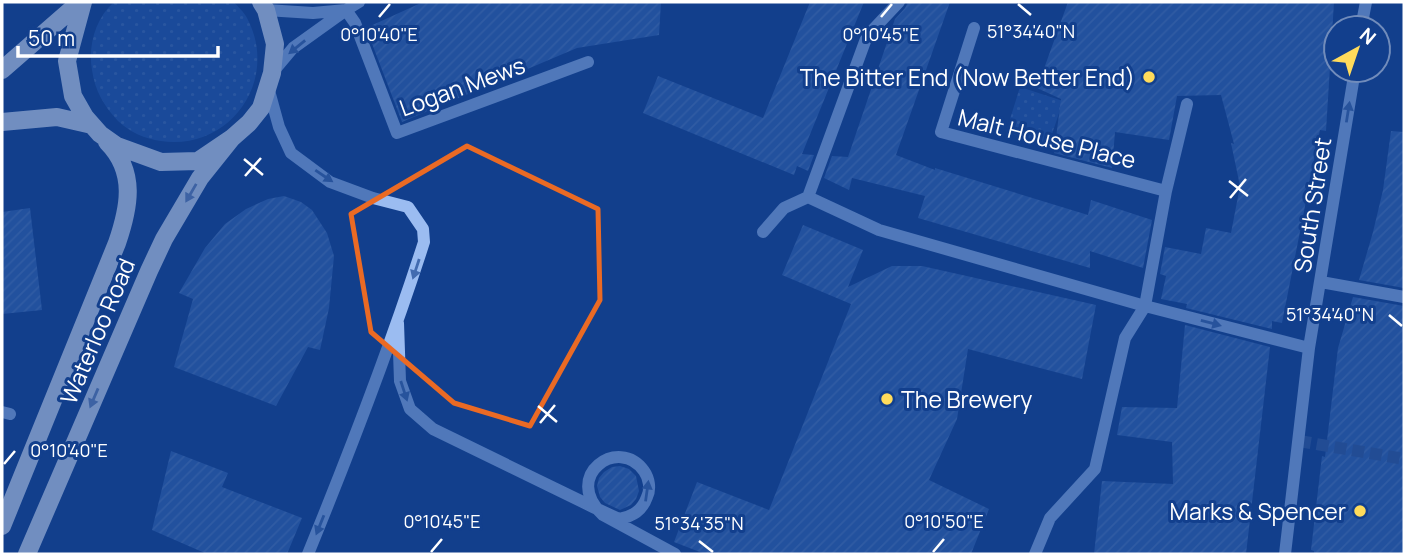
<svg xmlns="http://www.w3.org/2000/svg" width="1406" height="556" viewBox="0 0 1406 556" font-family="Manrope,sans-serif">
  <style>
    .grass { fill: url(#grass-dots) }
    .building { fill: url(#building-hatch) }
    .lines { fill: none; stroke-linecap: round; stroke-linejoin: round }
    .minor-tunnel { stroke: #365c9e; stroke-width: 12; stroke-dasharray: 12 6; stroke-linecap: butt }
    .minor { stroke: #9bbcf1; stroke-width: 12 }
    .major { stroke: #e5edff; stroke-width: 18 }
    .oneway { fill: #426bb0 }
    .oneway2 { fill: #718dc0 }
    .marked { fill: none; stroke: #ea6a24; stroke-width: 5; stroke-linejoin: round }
    .ticks { fill: none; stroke: #fff; stroke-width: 2.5 }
    .poi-dot { fill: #ffdb5b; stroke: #123f8d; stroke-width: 2.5 }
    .labels { text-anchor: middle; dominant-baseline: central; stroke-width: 6; stroke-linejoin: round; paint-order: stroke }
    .poi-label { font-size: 23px; fill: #fff; stroke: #123f8d; text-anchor: end }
    .street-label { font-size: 23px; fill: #fff; stroke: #123f8d }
    .ticks-label { font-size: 18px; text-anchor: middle; fill: #fff; stroke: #123f8d; stroke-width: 6; stroke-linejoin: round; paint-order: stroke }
  </style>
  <defs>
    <pattern id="grass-dots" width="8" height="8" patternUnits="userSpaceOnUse" patternTransform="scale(1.75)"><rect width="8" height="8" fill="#2458ac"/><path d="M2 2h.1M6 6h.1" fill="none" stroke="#4571b8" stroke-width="1.8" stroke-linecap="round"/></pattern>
    <pattern id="building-hatch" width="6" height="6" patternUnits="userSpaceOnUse" patternTransform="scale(1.75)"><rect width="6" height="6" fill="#3666b4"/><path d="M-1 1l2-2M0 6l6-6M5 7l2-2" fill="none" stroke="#547dbf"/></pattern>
  </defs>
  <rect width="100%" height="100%" fill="#123f8d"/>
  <path class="grass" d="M 114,2 L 234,2 C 238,7 244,12 247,18 C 280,80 230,151 161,141 C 145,139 130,132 118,121 C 104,106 95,91 92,70 C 88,46 95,19 114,2 Z
    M 1020,87 L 1063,101 L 1048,146 L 1006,132 Z"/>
  <path class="building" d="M 423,2 L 661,2 L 659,35 L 577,48 L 402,122 L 366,28 Z
    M 810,2 L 864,2 L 802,154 L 814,155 L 808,171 L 797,166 L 794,175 L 643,113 L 658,76 L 763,118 Z
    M 908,2 L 950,2 L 896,155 L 935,170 L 935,168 L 1088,215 L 1091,200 L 1152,220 L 1143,268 L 1090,251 L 1090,268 L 918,218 L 925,196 L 852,178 L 849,190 L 824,178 L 832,156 L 848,157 L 895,19 L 905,8 Z
    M 1068,2 L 1334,2 L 1326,131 L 1320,130 L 1282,323 L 1272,321 L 1272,329 L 1186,308 L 1187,304 L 1161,299 L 1166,276 L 1160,274 L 1165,247 L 1201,254 L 1206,228 L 1231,233 L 1240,186 L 1231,143 L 1234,144 L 1221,95 L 1177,96 L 1169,140 L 1115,132 L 1112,168 L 1054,153 L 1061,99 L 1037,88 Z
    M 1391,131 L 1404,132 L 1404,288 L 1359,280 L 1373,232 L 1383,190 Z
    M 284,196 L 301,202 L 312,210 L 327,233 L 334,256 L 329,308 L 320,350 L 308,347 L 276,406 L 174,367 L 193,299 L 179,293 L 205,248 L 225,224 L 246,209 L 268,199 Z
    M 30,208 L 42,310 L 2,314 L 2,212 Z
    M 803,225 L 863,250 L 848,287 L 892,266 L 922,266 L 1096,305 L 1082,379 L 968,349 L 957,419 L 929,480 L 989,509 L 971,554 L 705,554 L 674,542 L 697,482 L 769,510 L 851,304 L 782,275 Z
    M 1353,297 L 1404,306 L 1404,554 L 1314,554 L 1314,551 L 1311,550 L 1322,456 L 1325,457 L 1338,348 Z
    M 1185,325 L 1270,347 L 1246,554 L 1094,554 L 1102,481 L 1173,484 L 1172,442 L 1117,435 L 1122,407 L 1177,408 Z
    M 171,451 L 228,473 L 222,487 L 302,518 L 287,554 L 207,554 L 152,530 Z
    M 620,466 L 629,469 L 636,476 L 639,491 L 636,499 L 631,505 L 620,510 L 605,503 L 600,497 L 597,486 L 599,478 L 604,472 L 612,467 Z"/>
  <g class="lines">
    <path class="minor-tunnel" d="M 1299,441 L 1404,459"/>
    <path class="minor" d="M 359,2 L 346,10 L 355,23 L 397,133 L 588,62
      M 899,2 L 867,36 L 808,197 L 879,230 L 1145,306 L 1309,348
      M 266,10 L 313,13 L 346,10 L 293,48 L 272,73
      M 974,28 L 941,132 L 1166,191
      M 1361,28 L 1366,2
      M 268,87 L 279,127 L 291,153 L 330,182 L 373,198 L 408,207 L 423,229 L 424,242 C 390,348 350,451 308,554
      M 763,232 L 784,208 L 808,197
      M 1321,282 L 1404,297
      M 398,323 L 400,381 L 410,409 L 433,429 L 593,507 L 619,519 C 633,516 642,511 647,497 C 651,489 649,478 644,471 C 619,435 561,476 603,515 L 675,554
      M 2,412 L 10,414
      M 1035,554 L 1050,518 L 1095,469 L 1125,338 L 1145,306 L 1166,191 L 1187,104
      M 1285,554 L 1309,348 L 1355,70"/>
    <path class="major" d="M 83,2 L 67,61 L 73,96 L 85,117 L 100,134 L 117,146 L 161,162 L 198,161 L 232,138 L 249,123 L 261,108 L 272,73 L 275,44 L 266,10 L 261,2
      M 2,70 L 80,2
      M 2,122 L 57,117 L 92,125
      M 2,526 L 117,243 C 129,208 137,172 107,142
      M 27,554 L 149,271 L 164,239 L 200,178 L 232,138"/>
  </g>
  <defs><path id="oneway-solid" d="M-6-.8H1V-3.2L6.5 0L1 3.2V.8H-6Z" transform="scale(1.75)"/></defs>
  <g class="oneway">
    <use href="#oneway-solid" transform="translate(297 47) rotate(141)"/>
    <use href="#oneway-solid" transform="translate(1348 112) rotate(-81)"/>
    <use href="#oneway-solid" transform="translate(324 176) rotate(34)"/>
    <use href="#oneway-solid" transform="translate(416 269) rotate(108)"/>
    <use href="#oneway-solid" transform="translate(1211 323) rotate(15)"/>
    <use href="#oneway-solid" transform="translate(404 391) rotate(72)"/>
    <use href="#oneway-solid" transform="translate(647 491) rotate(-82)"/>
    <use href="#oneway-solid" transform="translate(320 525) rotate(112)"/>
  </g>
  <g class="oneway2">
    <use href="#oneway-solid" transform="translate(191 193) rotate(120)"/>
    <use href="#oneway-solid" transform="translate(94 398) rotate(113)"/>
  </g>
  <path d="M0 0H1406V556H0ZM 467,146 L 598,209 L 600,300 L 530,426 L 454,403 L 371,332 L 351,214 Z" fill="#123f8d" fill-opacity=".55" fill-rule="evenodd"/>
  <path class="marked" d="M 467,146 L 598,209 L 600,300 L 530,426 L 454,403 L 371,332 L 351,214 Z"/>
  <path class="ticks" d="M 1018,4 L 1031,15M 379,17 L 390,4M 881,17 L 892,4M 244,159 L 263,175M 245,176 L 261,158M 1229,181 L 1248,196M 1230,198 L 1246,179M 1389,315 L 1402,326M 538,406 L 557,422M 540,423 L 555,405M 4,464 L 15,451M 699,541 L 713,552M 431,552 L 442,539M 933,552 L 944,539"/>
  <g class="poi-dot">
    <circle cx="1149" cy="77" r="7"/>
    <circle cx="887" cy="399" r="7"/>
    <circle cx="1360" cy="511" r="7"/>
  </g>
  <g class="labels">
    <g class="poi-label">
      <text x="1135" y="77">The Bitter End (Now Better End)</text>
      <text x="901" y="399" text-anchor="start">The Brewery</text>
      <text x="1346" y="511">Marks &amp; Spencer</text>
    </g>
    <g class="street-label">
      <text transform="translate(462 86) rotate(-20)">Logan Mews</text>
      <text transform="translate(1047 138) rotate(14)">Malt House Place</text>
      <text transform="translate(1312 205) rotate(-81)">South Street</text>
      <text transform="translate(97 331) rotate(-67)">Waterloo Road</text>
    </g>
  </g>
  <g class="ticks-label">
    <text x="1031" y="38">51°34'40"N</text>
    <text x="379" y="41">0°10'40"E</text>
    <text x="881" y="41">0°10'45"E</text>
    <text x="1330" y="321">51°34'40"N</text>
    <text x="69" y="457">0°10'40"E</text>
    <text x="442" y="528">0°10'45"E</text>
    <text x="944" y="528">0°10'50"E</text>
    <text x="699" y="530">51°34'35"N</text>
  </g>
  <rect width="1406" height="556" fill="none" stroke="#ffffff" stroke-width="7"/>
  <g transform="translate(1357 49) rotate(40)"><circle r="33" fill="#123f8d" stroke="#718cbb" stroke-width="2"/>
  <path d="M0-5L12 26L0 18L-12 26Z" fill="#ffdb5b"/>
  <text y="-10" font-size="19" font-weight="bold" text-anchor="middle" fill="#ffffff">N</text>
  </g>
  <path d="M18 46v10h200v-10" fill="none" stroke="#ffffff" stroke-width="3.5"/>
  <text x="28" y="46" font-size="21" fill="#ffffff" stroke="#123f8d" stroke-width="5" paint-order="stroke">50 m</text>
</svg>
